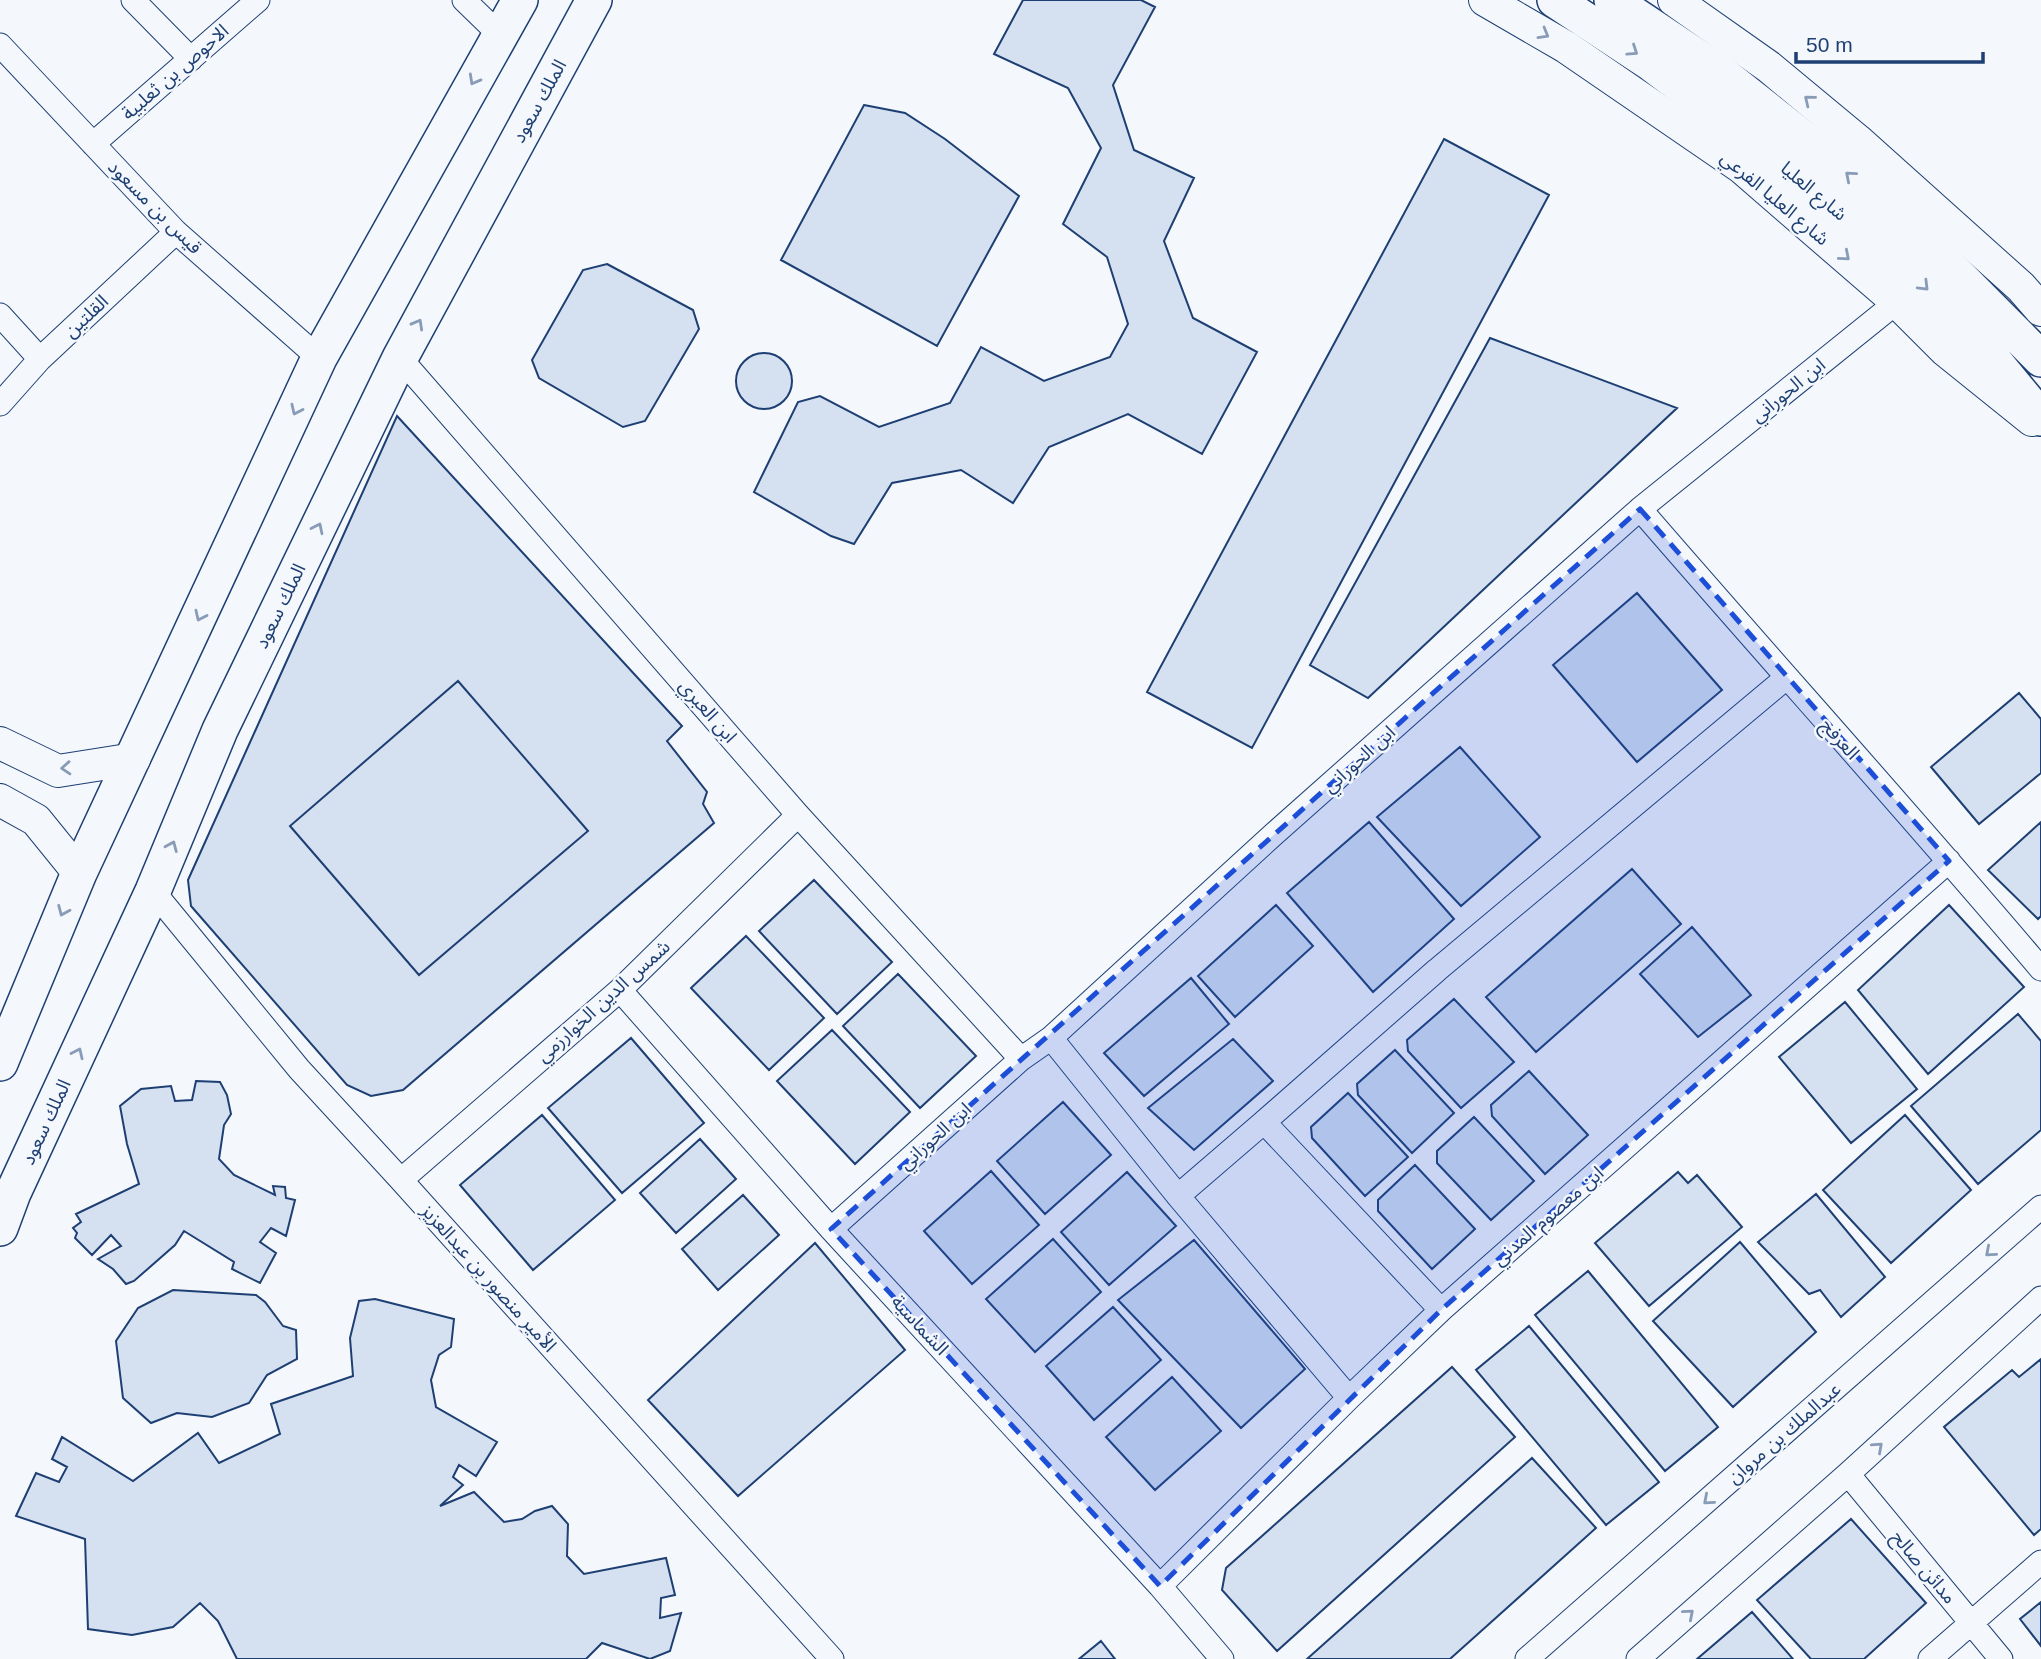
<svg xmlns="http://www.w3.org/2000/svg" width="2041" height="1659" viewBox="0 0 2041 1659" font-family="Helvetica,'Noto Sans Arabic',sans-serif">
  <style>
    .building { fill: #d5e0f0; stroke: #1d3f73; stroke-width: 2 }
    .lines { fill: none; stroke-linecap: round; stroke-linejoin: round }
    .street-casing { stroke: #1d3f73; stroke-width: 25 }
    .secondary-casing { stroke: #1d3f73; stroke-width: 34 }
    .primary-casing { stroke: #1d3f73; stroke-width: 38 }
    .street { stroke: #f4f7fb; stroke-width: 23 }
    .secondary { stroke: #f4f7fb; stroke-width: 32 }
    .primary { stroke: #f4f7fb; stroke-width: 35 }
    .oneway { stroke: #889bb7 }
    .marked { fill: #1d4ed8; fill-opacity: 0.2; stroke: #1d4ed8; stroke-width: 5; stroke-dasharray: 14 9; stroke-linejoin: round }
    .labels { text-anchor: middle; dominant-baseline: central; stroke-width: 5; stroke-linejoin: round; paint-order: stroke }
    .street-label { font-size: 19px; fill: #1d3f73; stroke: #f4f7fb }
  </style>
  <rect width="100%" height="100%" fill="#f4f7fb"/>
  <path class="building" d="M 1023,0 L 1141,0 L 1155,7 L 1113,85 L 1134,150 L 1194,178 L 1164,241 L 1193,318 L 1257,352 L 1202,454 L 1128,414 L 1049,447 L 1013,503 L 961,470 L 892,483 L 854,544 L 831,536 L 754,492 L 798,402 L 820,396 L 879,427 L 950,403 L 981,347 L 1044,381 L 1110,357 L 1128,324 L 1107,257 L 1063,224 L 1101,148 L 1068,88 L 994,54 Z
    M 864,105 L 905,113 L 945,139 L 1019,196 L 937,346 L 781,260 Z
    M 1444,139 L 1549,195 L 1252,748 L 1147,692 Z
    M 607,264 L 693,310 L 699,329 L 645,421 L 623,427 L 539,378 L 532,360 L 583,270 Z
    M 1490,338 L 1677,408 L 1368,698 L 1310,665 Z
    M736 381a28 28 0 1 1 56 0a28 28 0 1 1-56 0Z
    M 397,416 L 682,726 L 667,741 L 707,792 L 703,804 L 714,823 L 403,1090 L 371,1096 L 347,1085 L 191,906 L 188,880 Z
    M 1637,593 L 1722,690 L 1637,762 L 1553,665 Z
    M 458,681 L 588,831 L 419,975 L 290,826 Z
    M 2019,693 L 2041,719 L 2041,773 L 1979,824 L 1931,767 Z
    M 1460,747 L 1540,837 L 1461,906 L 1377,817 Z
    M 1369,822 L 1454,919 L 1373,992 L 1287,893 Z
    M 2041,822 L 2041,916 L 2038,919 L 1988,870 Z
    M 1632,869 L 1681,924 L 1536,1052 L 1486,997 Z
    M 814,880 L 892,962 L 837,1014 L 759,931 Z
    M 1276,905 L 1313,946 L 1235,1017 L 1198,976 Z
    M 1949,905 L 2024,987 L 1928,1074 L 1858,990 Z
    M 1692,927 L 1751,995 L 1698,1037 L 1640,974 Z
    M 746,936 L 824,1018 L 769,1070 L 691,988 Z
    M 898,974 L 976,1056 L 920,1108 L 843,1026 Z
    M 1191,978 L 1229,1024 L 1144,1096 L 1104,1053 Z
    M 1454,999 L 1514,1062 L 1461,1108 L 1408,1051 L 1407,1040 Z
    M 1845,1002 L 1917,1089 L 1851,1143 L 1779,1057 Z
    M 2018,1014 L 2041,1041 L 2041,1130 L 1978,1184 L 1911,1106 Z
    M 832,1030 L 910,1112 L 855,1164 L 777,1081 Z
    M 631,1038 L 704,1123 L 622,1193 L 548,1108 Z
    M 1233,1039 L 1273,1081 L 1194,1150 L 1148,1108 Z
    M 1395,1050 L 1454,1113 L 1412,1153 L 1358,1095 L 1357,1084 Z
    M 1529,1071 L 1588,1135 L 1545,1174 L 1492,1116 L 1491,1105 Z
    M 196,1081 L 220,1082 L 227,1095 L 231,1114 L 224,1125 L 219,1159 L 234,1175 L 275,1195 L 273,1186 L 285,1187 L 286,1198 L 295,1200 L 286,1236 L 271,1228 L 260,1242 L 276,1253 L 260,1283 L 232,1269 L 234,1262 L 184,1231 L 175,1245 L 134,1281 L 126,1284 L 113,1269 L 98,1259 L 121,1246 L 111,1235 L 92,1255 L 75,1238 L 77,1233 L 73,1228 L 81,1222 L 76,1214 L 139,1184 L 127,1144 L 120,1106 L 141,1089 L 171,1086 L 175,1101 L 192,1100 Z
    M 1348,1093 L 1408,1157 L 1365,1196 L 1312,1138 L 1311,1127 Z
    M 1063,1102 L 1111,1155 L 1045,1214 L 997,1161 Z
    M 542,1115 L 615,1200 L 533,1270 L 460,1185 Z
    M 1905,1115 L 1971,1190 L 1891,1263 L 1823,1190 Z
    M 1474,1117 L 1534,1181 L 1491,1220 L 1437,1163 L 1437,1151 Z
    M 700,1139 L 736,1179 L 676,1233 L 640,1193 Z
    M 1415,1165 L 1475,1229 L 1432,1269 L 1378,1211 L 1378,1200 Z
    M 991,1171 L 1039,1225 L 972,1284 L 924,1231 Z
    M 1127,1172 L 1176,1226 L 1109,1285 L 1061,1232 Z
    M 1678,1172 L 1688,1183 L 1697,1175 L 1742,1227 L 1649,1306 L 1595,1243 Z
    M 1816,1194 L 1885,1277 L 1841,1317 L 1820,1290 L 1809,1294 L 1758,1242 Z
    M 743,1195 L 779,1235 L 718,1290 L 682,1249 Z
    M 1053,1239 L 1101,1292 L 1035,1352 L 986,1299 Z
    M 1194,1240 L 1305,1369 L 1241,1428 L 1118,1300 Z
    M 1740,1242 L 1816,1332 L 1733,1407 L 1653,1321 Z
    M 815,1243 L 905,1350 L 738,1496 L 648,1400 Z
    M 1588,1271 L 1718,1427 L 1665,1471 L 1535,1315 Z
    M 173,1290 L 256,1295 L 265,1302 L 283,1326 L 296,1330 L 297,1359 L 267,1375 L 249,1403 L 212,1417 L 177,1413 L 151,1423 L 123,1398 L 116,1341 L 138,1308 Z
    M 375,1299 L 454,1319 L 451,1347 L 439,1355 L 431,1380 L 436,1407 L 497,1442 L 476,1476 L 459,1465 L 453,1477 L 463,1485 L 440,1506 L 474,1492 L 504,1522 L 522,1519 L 535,1511 L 552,1506 L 568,1524 L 567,1556 L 584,1574 L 666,1558 L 675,1595 L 661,1598 L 660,1618 L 681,1613 L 670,1651 L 650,1659 L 602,1643 L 586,1659 L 237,1659 L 218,1621 L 200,1603 L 173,1627 L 132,1635 L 88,1629 L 85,1539 L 16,1516 L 36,1473 L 59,1482 L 67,1467 L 52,1459 L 62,1437 L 133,1481 L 198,1433 L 219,1463 L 280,1434 L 271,1404 L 353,1376 L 350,1338 L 359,1301 Z
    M 1113,1307 L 1161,1360 L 1094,1420 L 1046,1366 Z
    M 1529,1326 L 1659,1482 L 1606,1525 L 1476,1370 Z
    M 2041,1359 L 2041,1529 L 2034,1535 L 1944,1427 L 2012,1370 L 2019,1377 Z
    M 1452,1367 L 1515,1437 L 1277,1651 L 1222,1590 L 1226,1568 Z
    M 1172,1377 L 1221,1431 L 1155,1490 L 1106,1437 Z
    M 1532,1458 L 1596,1528 L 1450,1659 L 1307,1659 Z
    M 1851,1519 L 1926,1603 L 1864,1659 L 1811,1659 L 1757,1600 Z
    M 2041,1602 L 2041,1646 L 2020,1619 Z
    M 1752,1612 L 1793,1659 L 1697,1659 Z
    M 1101,1641 L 1115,1659 L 1079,1659 Z"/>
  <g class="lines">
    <defs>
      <path id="street" d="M 133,0 L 191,59
        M 464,0 L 500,35
        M 0,45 L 176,232 L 319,358
        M 93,144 L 258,0
        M 0,315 L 40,359
        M 400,358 L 798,815 L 1021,1059
        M 0,404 L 40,359 L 176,232
        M 1640,509 C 1773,663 1910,814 2041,969
        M 153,891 L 299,1069 L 401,1180 L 832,1659
        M 620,990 L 831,1229 L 1160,1586 L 1222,1659
        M 1051,1038 L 1178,1196 L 1349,1398
        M 401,1180 L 620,990 L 798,815
        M 1178,1196 L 1264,1122
        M 831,1229 L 1021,1059 L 1051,1038 L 1274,834 L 1640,509 L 1897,302
        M 1441,1310 L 1264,1122 L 1437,970 L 1786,678
        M 1848,1474 L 2001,1659
        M 1160,1586 L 1349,1398 L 1441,1310 L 1949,861
        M 1527,1659 L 2041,1207
        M 1638,1659 L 1848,1474 L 2041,1298
        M 1930,1659 L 2041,1562"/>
      <path id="secondary" d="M 1485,0 L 1566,47 L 1741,167 L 1897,302 L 1945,350 L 2032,420
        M 1674,0 L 1769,67 L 1857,140 L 2021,287 L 2041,310
        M 0,743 L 58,771 L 134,759
        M 0,800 L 36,820 L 79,873"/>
      <path id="primary" d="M 1555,0 L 1652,64 L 1793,171 L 1918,280 L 1981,345 L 2041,418
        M 1612,0 L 1717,70 L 1836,164 L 1907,224 L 2041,359
        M 0,1063 L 79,873 L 319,358 L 520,0
        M 0,1228 L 13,1193 L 153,891 L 220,730 L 400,358 L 594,0"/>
    </defs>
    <use href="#street" class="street-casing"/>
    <use href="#secondary" class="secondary-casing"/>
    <use href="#primary" class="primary-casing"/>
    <use href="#street" class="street"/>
    <use href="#secondary" class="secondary"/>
    <use href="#primary" class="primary"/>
  </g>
  <defs><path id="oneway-chevron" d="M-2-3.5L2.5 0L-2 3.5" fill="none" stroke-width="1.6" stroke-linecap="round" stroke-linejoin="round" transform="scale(1.75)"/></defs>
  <g class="oneway">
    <use href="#oneway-chevron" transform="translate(1544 34) rotate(30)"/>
    <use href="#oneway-chevron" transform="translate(1633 51) rotate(34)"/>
    <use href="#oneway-chevron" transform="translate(474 80) rotate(119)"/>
    <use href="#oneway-chevron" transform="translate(1809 100) rotate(-141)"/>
    <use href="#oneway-chevron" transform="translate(1850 176) rotate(-139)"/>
    <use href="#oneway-chevron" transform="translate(1845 256) rotate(41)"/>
    <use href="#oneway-chevron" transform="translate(1924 286) rotate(45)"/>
    <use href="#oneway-chevron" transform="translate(418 324) rotate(-61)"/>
    <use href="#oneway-chevron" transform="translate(296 410) rotate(115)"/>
    <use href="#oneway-chevron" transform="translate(318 528) rotate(-64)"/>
    <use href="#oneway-chevron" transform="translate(200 616) rotate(115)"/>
    <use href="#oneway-chevron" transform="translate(66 768) rotate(176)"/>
    <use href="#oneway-chevron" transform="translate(172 846) rotate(-67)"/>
    <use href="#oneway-chevron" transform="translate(63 911) rotate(113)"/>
    <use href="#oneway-chevron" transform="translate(78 1053) rotate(-65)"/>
    <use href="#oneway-chevron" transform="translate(1990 1252) rotate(139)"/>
    <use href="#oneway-chevron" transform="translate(1878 1447) rotate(-42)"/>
    <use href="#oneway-chevron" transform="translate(1708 1500) rotate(139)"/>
    <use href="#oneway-chevron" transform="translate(1689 1614) rotate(-41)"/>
  </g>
  <path class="marked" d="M 1640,509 L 1949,861 L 1441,1310 L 1160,1586 L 831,1229 Z"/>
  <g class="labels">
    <g class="street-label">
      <text transform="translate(175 72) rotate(-41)">الاحوص بن ثعلبية</text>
      <text transform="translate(539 101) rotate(-61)">الملك سعود</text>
      <text transform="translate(1814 191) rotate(40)">شارع العليا</text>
      <text transform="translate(1775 198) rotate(40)">شارع العليا الفرعي</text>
      <text transform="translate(155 207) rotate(45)">قيس بن مسعود</text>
      <text transform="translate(86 316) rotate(-43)">القلتين</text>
      <text transform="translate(1788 390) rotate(-39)">ابن الحوراني</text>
      <text transform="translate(280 606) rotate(-64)">الملك سعود</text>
      <text transform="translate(708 711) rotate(49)">ابن العبري</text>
      <text transform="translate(1840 739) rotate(48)">العرفج</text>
      <text transform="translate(1359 759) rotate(-42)">ابن الحوراني</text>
      <text transform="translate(603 1001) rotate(-42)">شمس الدين الخوارزمي</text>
      <text transform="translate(46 1122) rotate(-65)">الملك سعود</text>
      <text transform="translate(935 1136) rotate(-42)">ابن الحوراني</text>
      <text transform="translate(1548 1216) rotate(-41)">ابن معصوم المدني</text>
      <text transform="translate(489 1278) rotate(48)">الأمير منصور بن عبدالعزيز</text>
      <text transform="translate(920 1325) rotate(47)">الشماسية</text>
      <text transform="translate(1784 1433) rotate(-41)">عبدالملك بن مروان</text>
      <text transform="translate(1924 1567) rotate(50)">مدائن صالح</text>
    </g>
  </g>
  <path d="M1796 52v10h187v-10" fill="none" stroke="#1d3f73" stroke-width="3.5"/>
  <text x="1806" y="52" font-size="21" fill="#1d3f73" stroke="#f4f7fb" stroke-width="5" paint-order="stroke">50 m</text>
</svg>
